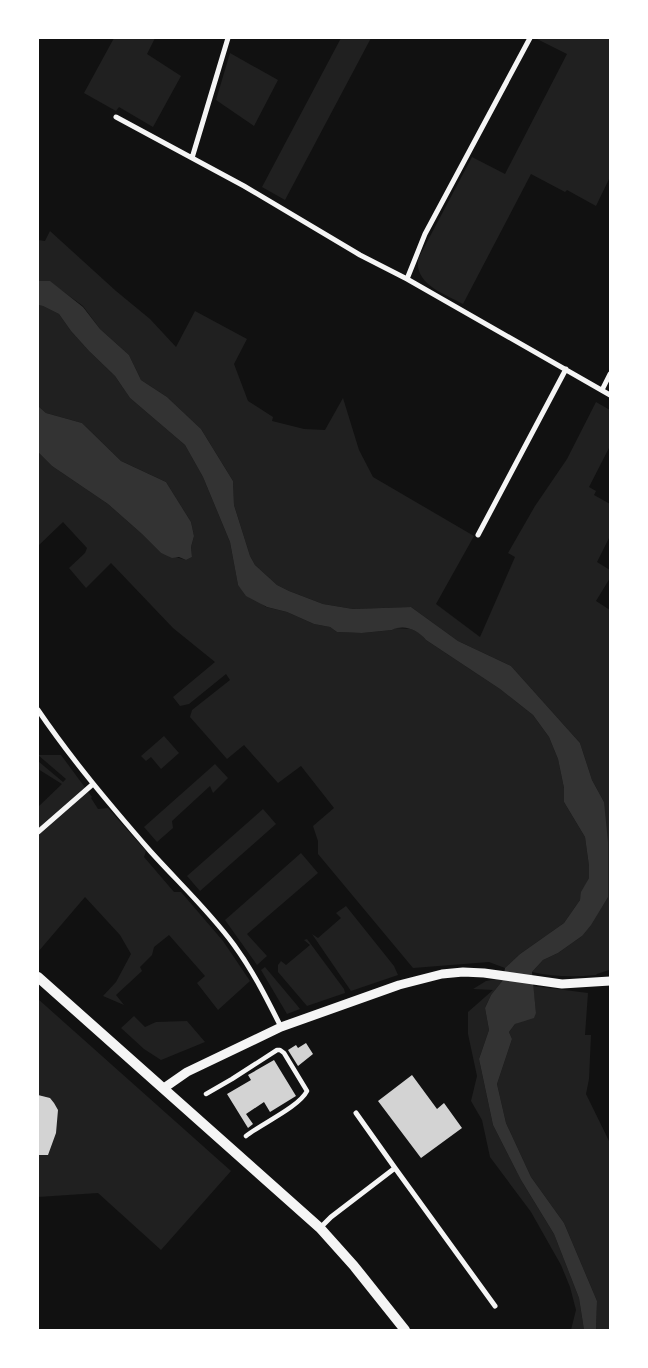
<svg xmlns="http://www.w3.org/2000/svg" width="648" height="1368" viewBox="0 0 648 1368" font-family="Karla,sans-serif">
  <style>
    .green { fill: #202020 }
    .water { fill: #333 }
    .building { fill: #d3d3d3 }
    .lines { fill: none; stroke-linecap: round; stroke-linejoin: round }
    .pedestrian { stroke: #f5f5f5; stroke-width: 4.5 }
    .minor { stroke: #f5f5f5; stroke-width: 5 }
    .tertiary { stroke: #f5f5f5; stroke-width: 9 }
    .secondary { stroke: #f5f5f5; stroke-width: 10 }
  </style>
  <rect width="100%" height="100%" fill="#111"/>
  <path class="green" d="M 114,38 L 155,38 L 147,54 L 181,76 L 153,127 L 119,107 L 116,111 L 84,93 Z
    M 341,38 L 371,38 L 285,200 L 262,187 Z
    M 535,38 L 610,38 L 610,177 L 596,206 L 567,190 L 565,192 L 531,174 L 463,304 C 444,293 415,285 418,259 L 472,157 L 505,174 L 567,54 Z
    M 230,53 L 278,80 L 254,126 L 216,100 Z
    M 50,231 L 116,291 L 150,319 L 176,347 L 195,311 L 247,339 L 234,364 L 248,401 L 273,417 L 272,421 L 304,429 L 325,430 L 343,398 L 359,450 L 373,477 L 474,536 L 436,604 L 480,637 L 515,557 L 508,553 L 535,506 L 567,459 L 596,402 L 610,410 L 610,446 L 589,487 L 596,491 L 594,495 L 610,504 L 610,536 L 597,562 L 610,570 L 610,578 L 596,601 L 610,610 L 610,940 L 609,950 L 610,968 L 609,970 L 597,974 L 596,975 C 574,977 554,977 532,972 L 543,960 L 558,953 L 582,936 L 604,802 L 592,780 L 580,743 L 511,666 L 458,641 L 411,607 L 353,609 L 323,604 L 289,591 L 277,585 L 255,565 L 250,556 L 234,505 L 233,481 L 201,429 L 167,397 L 141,380 L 129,355 L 100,329 L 83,306 L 50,282 L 38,281 L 38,240 L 45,241 Z
    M 38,305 L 43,306 L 59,314 L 71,331 L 89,351 L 115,376 L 130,398 L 185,445 L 203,477 L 230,542 L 238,585 L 266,607 L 287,612 L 314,624 L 330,627 L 337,632 L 362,633 L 392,630 L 395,628 L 411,629 L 420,633 L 426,640 L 500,689 L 533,715 L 549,737 L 558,759 L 564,788 L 564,802 L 585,837 L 589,866 L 589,878 L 582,892 L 580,900 L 564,923 L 520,954 L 505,968 L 489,962 L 413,968 L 318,854 L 318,841 L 313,826 L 334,808 L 301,766 L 278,783 L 244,745 L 227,759 L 190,717 L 192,710 L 230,680 L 226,674 L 189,704 L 180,706 L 173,697 L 215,662 L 173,628 L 111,563 L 86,588 L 69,568 L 85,553 L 87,548 L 63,522 L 38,546 L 38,452 L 52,466 L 108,504 L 142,534 L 161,553 L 186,560 L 192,557 L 191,547 L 194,536 L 191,522 L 166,482 L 121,461 L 82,423 L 46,413 L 38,406 Z
    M 164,736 L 179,753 L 161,769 L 151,757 L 146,761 L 141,756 Z
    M 38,755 L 61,755 L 92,797 L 91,798 L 98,809 L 108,808 L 146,851 L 144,857 L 174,892 L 181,892 L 223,941 L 250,981 L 218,1010 L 197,983 L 205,976 L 169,935 L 154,947 L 152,955 L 140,967 L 142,971 L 116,995 L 124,1005 L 103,996 L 116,982 L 131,954 L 120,935 L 85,897 L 38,952 L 38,807 L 62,784 L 38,769 L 38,761 L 63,782 L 66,779 Z
    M 215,764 L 228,778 L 213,793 L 210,786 L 172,821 L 173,828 L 157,842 L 144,827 Z
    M 263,809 L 276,824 L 200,891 L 187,876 Z
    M 301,853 L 318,873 L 247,934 L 267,956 L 257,965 L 225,920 Z
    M 346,906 L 394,966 L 398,975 L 351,991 L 312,934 L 318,938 L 341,918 L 336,913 Z
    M 307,939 L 344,989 L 345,993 L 307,1006 L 278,972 L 278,965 L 281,961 L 286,965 L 310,945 L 304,940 Z
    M 265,967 L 296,1004 L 300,1009 L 287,1014 L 261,970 Z
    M 497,979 L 503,980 L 491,995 L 485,1008 L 489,1030 L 479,1059 L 493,1125 L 521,1180 L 554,1234 L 579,1298 L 584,1330 L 571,1330 L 576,1310 L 570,1287 L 561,1265 L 531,1212 L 490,1157 L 482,1120 L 471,1101 L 477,1076 L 468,1034 L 468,1012 L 493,990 L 473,989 L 486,981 Z
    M 533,986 L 588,993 L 585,1035 L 591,1035 L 589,1079 L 586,1094 L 610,1143 L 610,1330 L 596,1330 L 597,1301 L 564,1223 L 531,1177 L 506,1123 L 497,1084 L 512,1039 L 509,1032 L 515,1024 L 536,1013 Z
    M 38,999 L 231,1171 L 161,1250 L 98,1193 L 38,1197 Z
    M 134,1016 L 145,1027 L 156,1022 L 187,1021 L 205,1042 L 161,1060 L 144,1049 L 121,1028 Z"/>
  <path class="water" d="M 38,281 L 50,281 L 83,307 L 100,329 L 129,355 L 141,380 L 167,397 L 201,429 L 233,481 L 234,505 L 250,556 L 255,565 L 277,585 L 289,591 L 323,604 L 353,609 L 411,607 L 458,641 L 511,666 L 580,743 L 592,780 L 604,802 L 608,842 L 608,897 L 591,925 L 582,936 L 558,953 L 543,960 L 532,972 L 536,1013 L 534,1018 L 515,1024 L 509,1032 L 512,1039 L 497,1084 L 506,1123 L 531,1177 L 564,1223 L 597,1301 L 596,1330 L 584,1330 L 579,1298 L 554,1234 L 521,1180 L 493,1125 L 479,1059 L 489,1030 L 485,1008 L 491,995 L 503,980 L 505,968 L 520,954 L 564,923 L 580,900 L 581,892 L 589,878 L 589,866 L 585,837 L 564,802 L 564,788 L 558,759 L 549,737 L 533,715 L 500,689 L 426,640 C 418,630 404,624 392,630 L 362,633 L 337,632 L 330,627 L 314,624 L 287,612 L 267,607 L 246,596 L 238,585 L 230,542 L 203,477 L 185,445 L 130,398 L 115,376 L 89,351 L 71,331 L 59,314 L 43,306 L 38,305 Z
    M 38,406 L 46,413 L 82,423 L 121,461 L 166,482 L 191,522 L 194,536 L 191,547 L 192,557 L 186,560 L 179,557 L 172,558 L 161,553 L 142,534 L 108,504 L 52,466 L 38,452 Z"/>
  <path class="building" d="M 306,1043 L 313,1054 L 298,1066 L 288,1050 L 296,1045 L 298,1048 Z
    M 274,1060 L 296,1096 L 270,1112 L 264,1102 L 246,1114 L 253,1124 L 248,1128 L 227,1094 L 251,1080 L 248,1075 Z
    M 412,1075 L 437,1109 L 444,1103 L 462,1128 L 421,1158 L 378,1101 Z
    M 38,1095 L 50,1098 L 54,1103 L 58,1110 L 56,1133 L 48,1155 L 38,1155 Z"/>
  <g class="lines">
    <path class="pedestrian" d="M 206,1094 L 232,1079 L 277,1050 L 280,1050 L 284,1053 L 307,1091 C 299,1107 261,1124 246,1136"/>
    <path class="minor" d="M 116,117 L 244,186 L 360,255 L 407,279 L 610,395
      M 192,158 L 228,38
      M 407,279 L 425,234 L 530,38
      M 602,390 L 610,374
      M 478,535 L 566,369
      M 38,710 C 72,760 111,806 151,852 C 179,883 210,912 234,945 C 253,971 267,999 281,1027
      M 38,832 L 93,784
      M 356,1113 L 395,1168
      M 320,1228 L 331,1217 L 395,1168 L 495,1306"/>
    <path class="tertiary" d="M 164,1088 L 187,1072 L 281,1027 L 399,985 L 442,974 L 463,972 L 484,973 L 562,984 L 610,981"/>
    <path class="secondary" d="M 38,977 L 320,1228 L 354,1266 L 405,1330"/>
  </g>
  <rect width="648" height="1368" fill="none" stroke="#ffffff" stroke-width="78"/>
</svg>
